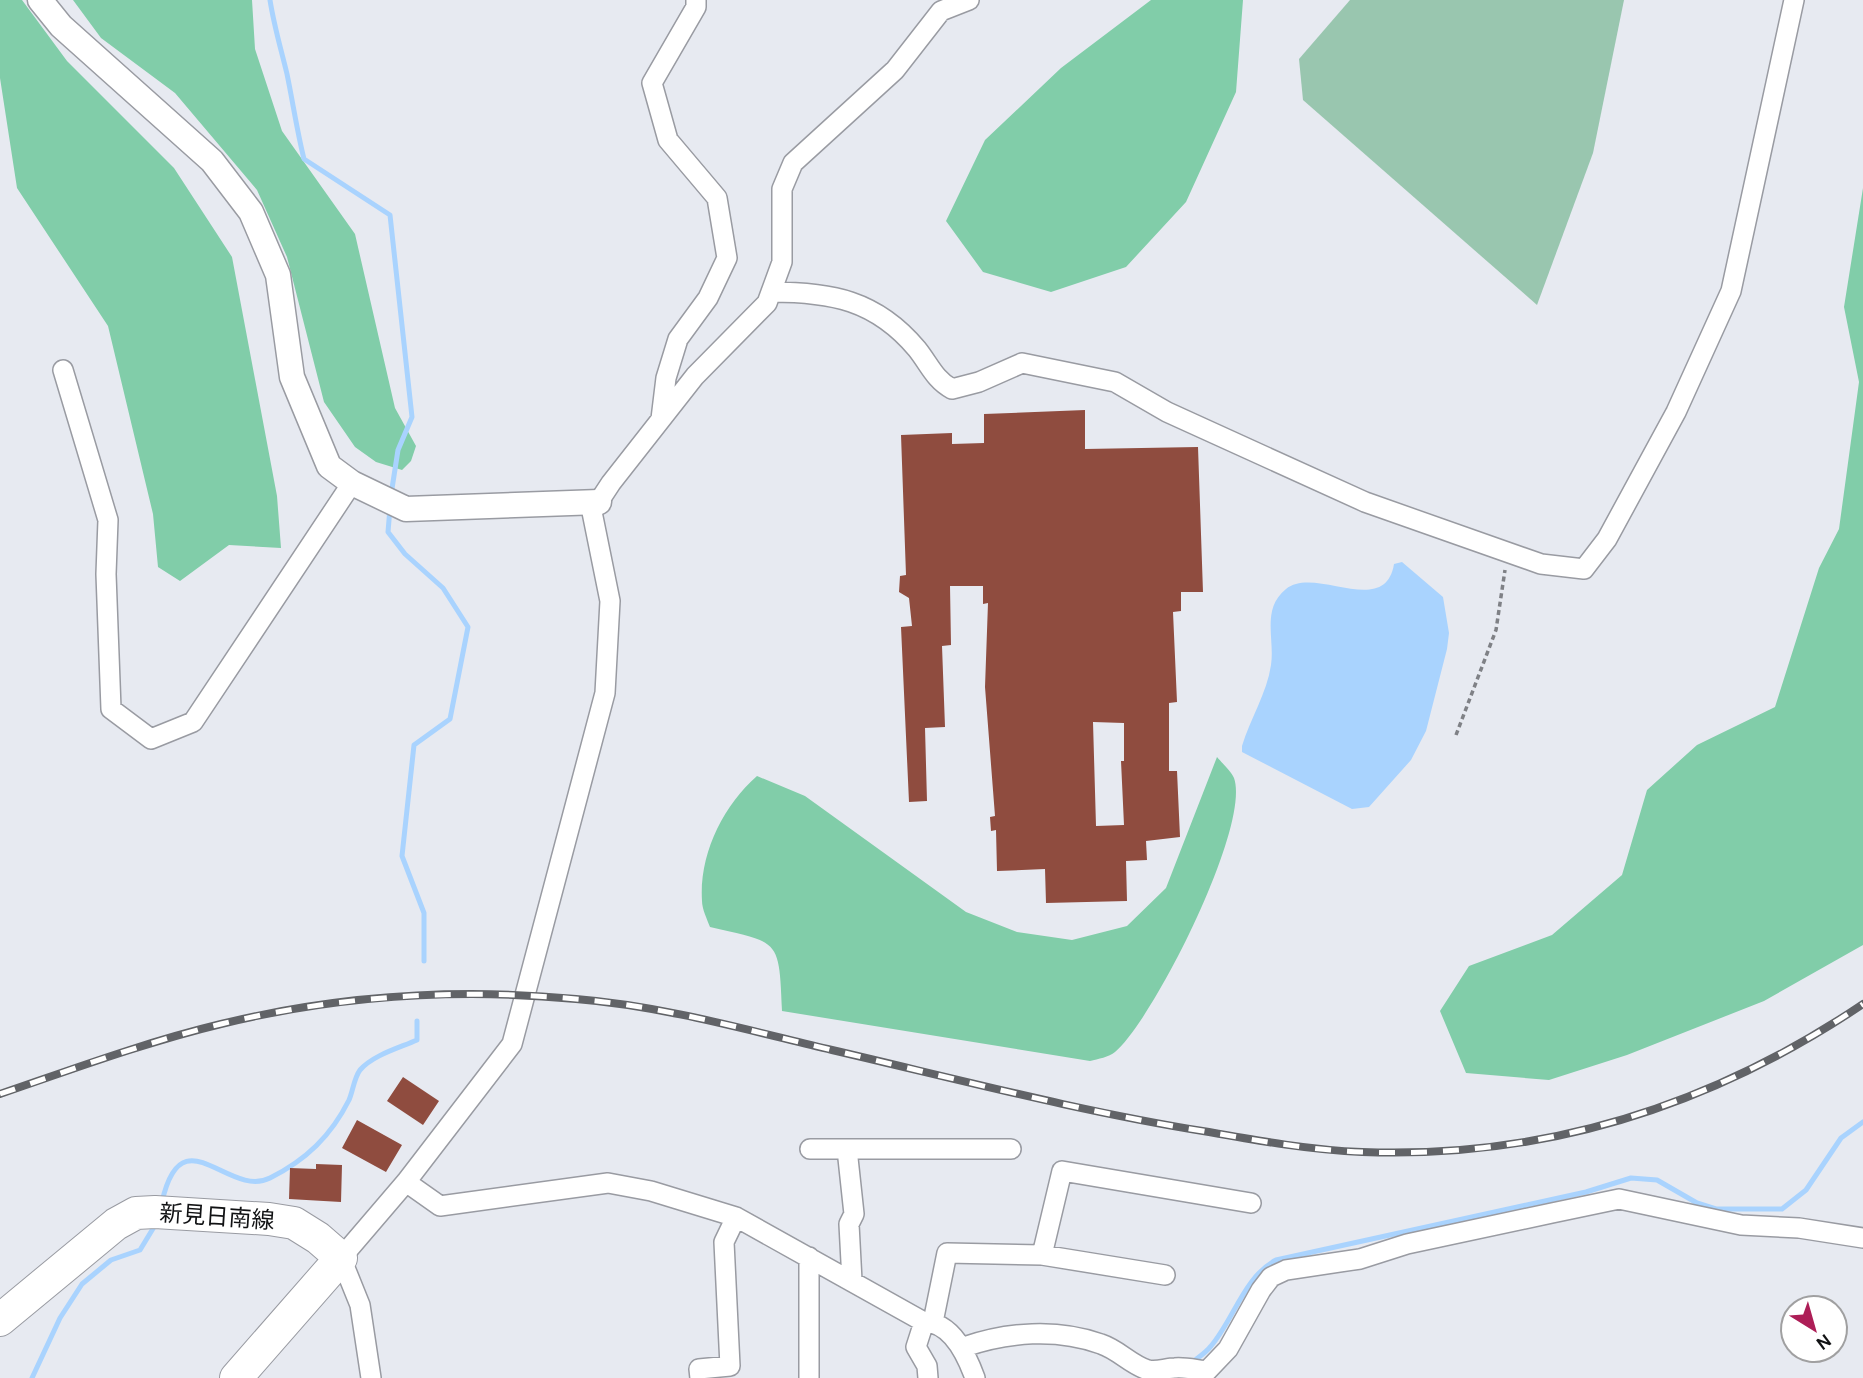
<svg xmlns="http://www.w3.org/2000/svg" width="1863" height="1378" viewBox="0 0 1863 1378" font-family="Karla,'Noto Sans JP',sans-serif">
  <style>
    .green { fill: #99c6af }
    .forest { fill: #81cda9 }
    .water { fill: #a9d3fe }
    .lines { fill: none; stroke-linecap: round; stroke-linejoin: round }
    .stream { stroke: #a9d3fe; stroke-width: 5 }
    .building { fill: #8f4c3f; fill-rule: evenodd }
    .minor-casing { stroke: #999ba2; stroke-width: 22 }
    .tertiary-casing { stroke: #999ba2; stroke-width: 27 }
    .primary-casing { stroke: #999ba2; stroke-width: 34 }
    .path { stroke: #7f8186; stroke-width: 3.5; stroke-dasharray: 5 3.5; stroke-linecap: butt }
    .minor { stroke: #fff; stroke-width: 19 }
    .tertiary { stroke: #fff; stroke-width: 24 }
    .primary { stroke: #fff; stroke-width: 32 }
    .rail-casing { stroke: #616367; stroke-width: 8 }
    .rail { stroke: #fff; stroke-width: 5; stroke-dasharray: 16; stroke-linecap: butt }
    .labels { text-anchor: middle; dominant-baseline: central; stroke-width: 7; stroke-linejoin: round; paint-order: stroke }
    .street-label { font-size: 23px; fill: #111214; stroke: #fff }
  </style>
  <rect width="100%" height="100%" fill="#e7eaf1"/>
  <path class="green" d="M 1350,0 L 1624,0 L 1593,153 L 1537,305 L 1303,100 L 1299,59 Z"/>
  <path class="forest" d="M 0,0 L 22,0 L 67,61 L 174,168 L 232,257 L 277,496 L 281,548 L 229,545 L 180,581 L 158,567 L 153,514 L 108,326 L 17,188 L 0,78 Z
    M 73,0 L 252,0 L 255,49 L 282,131 L 355,234 L 395,408 L 416,446 L 411,461 L 402,470 L 376,462 L 355,447 L 324,402 L 287,257 L 257,190 L 175,93 L 101,38 Z
    M 1151,0 L 1243,0 L 1236,92 L 1186,202 L 1126,267 L 1051,292 L 983,272 L 946,221 L 985,140 L 1061,68 Z
    M 1863,188 L 1863,945 L 1764,1001 L 1627,1055 L 1549,1080 L 1466,1073 L 1440,1011 L 1469,966 L 1552,935 L 1622,875 L 1647,790 L 1697,745 L 1775,707 L 1819,568 L 1839,529 L 1859,382 L 1844,307 Z
    M 1217,757 C 1222,763 1231,771 1234,778 C 1251,826 1154,1019 1115,1052 C 1109,1057 1098,1059 1090,1061 L 782,1011 C 779,938 780,943 710,927 C 707,919 702,909 702,901 C 699,854 723,806 757,776 L 805,796 L 966,912 L 1017,932 L 1072,940 L 1127,926 L 1166,888 Z"/>
  <path class="water" d="M 1402,562 L 1443,597 L 1449,633 L 1447,649 L 1426,731 L 1411,760 L 1369,807 L 1352,809 L 1242,752 L 1242,746 C 1250,719 1267,693 1271,665 C 1275,639 1261,609 1286,589 C 1315,565 1385,619 1394,564 Z"/>
  <g class="lines">
    <path class="stream" d="M 270,0 C 274,26 281,49 287,74 C 293,103 297,131 304,159 L 390,215 L 412,417 L 398,450 L 391,495
      M 390,508 L 388,532 L 405,554 L 443,588 L 468,627 L 450,719 L 414,745 L 402,856 L 424,913 L 424,961
      M 162,1202 C 182,1113 228,1199 270,1178 C 306,1160 331,1136 349,1100 C 353,1091 354,1078 360,1070 C 373,1055 399,1048 417,1040 L 417,1021
      M 1190,1364 C 1197,1358 1206,1353 1211,1346 C 1234,1319 1244,1277 1276,1260 L 1586,1192 L 1631,1178 L 1657,1180 L 1697,1203 L 1716,1209 L 1782,1209 L 1806,1190 L 1841,1138 L 1863,1122
      M 32,1378 L 60,1318 L 82,1284 L 111,1260 L 140,1250 L 157,1222"/>
  </g>
  <path class="building" d="M 1085,410 L 1085,449 L 1198,447 L 1203,592 L 1181,592 L 1181,611 L 1173,612 L 1177,702 L 1169,703 L 1169,771 L 1177,771 L 1180,837 L 1146,841 L 1147,860 L 1126,861 L 1127,901 L 1046,903 L 1045,869 L 997,871 L 996,830 L 991,831 L 990,817 L 995,816 L 985,687 L 988,603 L 983,604 L 983,586 L 950,586 L 951,645 L 942,646 L 945,727 L 925,728 L 927,801 L 909,802 L 901,627 L 912,626 L 909,598 L 899,592 L 900,576 L 906,575 L 901,435 L 952,433 L 952,444 L 984,443 L 984,414 ZM 1093,722 L 1124,723 L 1124,761 L 1121,761 L 1124,825 L 1096,826 Z
    M 403,1077 L 439,1101 L 423,1125 L 387,1101 Z
    M 357,1120 L 402,1145 L 386,1172 L 342,1148 Z
    M 316,1164 L 342,1165 L 341,1202 L 289,1199 L 290,1168 L 316,1169 Z"/>
  <g class="lines">
    <defs>
      <path id="minor" d="M 771,292 C 831,292 876,300 917,349 C 929,364 935,380 952,389 L 979,382 L 1022,363 L 1115,382 L 1167,412 L 1365,502 L 1541,564 L 1584,569 L 1607,539 L 1676,412 L 1731,291 L 1794,0
        M 63,370 L 108,520 L 106,574 L 111,709 L 151,739 L 193,722 L 352,483
        M 661,419 L 666,378 L 678,339 L 708,298 L 727,258 L 717,198 L 668,140 L 652,83 L 696,7 L 696,0
        M 810,1149 L 1011,1149
        M 847,1149 L 854,1214 L 849,1224 L 852,1281
        M 406,1182 L 440,1206 L 608,1183 L 651,1191 L 736,1217 L 924,1322 C 952,1322 967,1356 975,1378
        M 1042,1255 L 1062,1171 L 1251,1203
        M 809,1257 L 809,1378
        M 924,1322 L 916,1347 L 927,1366 L 928,1378
        M 933,1322 L 947,1253 L 1042,1255 L 1165,1275
        M 964,1347 C 1007,1332 1057,1328 1101,1344 C 1119,1350 1131,1365 1148,1370 C 1157,1372 1166,1368 1175,1368 C 1185,1367 1197,1370 1207,1371 L 1228,1349 L 1261,1290 L 1271,1277 L 1286,1270 L 1360,1259 L 1407,1244 L 1552,1213 L 1619,1199 L 1741,1225 L 1799,1228 L 1863,1238
        M 371,1378 L 360,1305 L 341,1258 L 406,1182 L 512,1044 L 605,693 L 610,601 L 592,512 L 611,483 L 695,376 L 767,303 L 782,262 L 782,189 L 793,163 L 895,70 L 941,11 L 969,0
        M 700,1378 L 699,1369 L 730,1366 L 724,1242 L 736,1217"/>
      <path id="tertiary" d="M 40,0 L 61,26 L 212,161 L 251,212 L 278,275 L 292,377 L 329,466 L 352,483 L 406,509 L 599,502"/>
      <path id="primary" d="M 0,1320 L 116,1224 L 136,1213 L 155,1212 L 269,1219 L 294,1223 L 318,1238 L 341,1258 L 236,1378"/>
    </defs>
    <use href="#minor" class="minor-casing"/>
    <use href="#tertiary" class="tertiary-casing"/>
    <use href="#primary" class="primary-casing"/>
    <path class="path" d="M 1456,735 L 1496,630 L 1505,570"/>
    <use href="#minor" class="minor"/>
    <use href="#tertiary" class="tertiary"/>
    <use href="#primary" class="primary"/>
    <defs>
      <path id="rail" d="M 0,1094 C 73,1069 146,1042 221,1024 C 336,996 458,988 576,999 C 663,1006 747,1030 832,1050 C 957,1079 1082,1112 1209,1132 C 1260,1141 1311,1150 1362,1152 C 1545,1159 1713,1105 1863,1004"/>
    </defs>
    <use href="#rail" class="rail-casing"/>
    <use href="#rail" class="rail"/>
  </g>
  <g class="labels">
    <g class="street-label">
      <text transform="translate(217 1217) rotate(4)">新見日南線</text>
    </g>
  </g>
  <g transform="translate(1814 1329) rotate(143)"><circle r="33" fill="#ffffff" stroke="#a0a0a1" stroke-width="2"/>
  <path d="M0-5L12 26L0 18L-12 26Z" fill="#ad1e57"/>
  <text y="-10" font-size="19" font-weight="bold" text-anchor="middle" fill="#111214">N</text>
  </g>
</svg>
